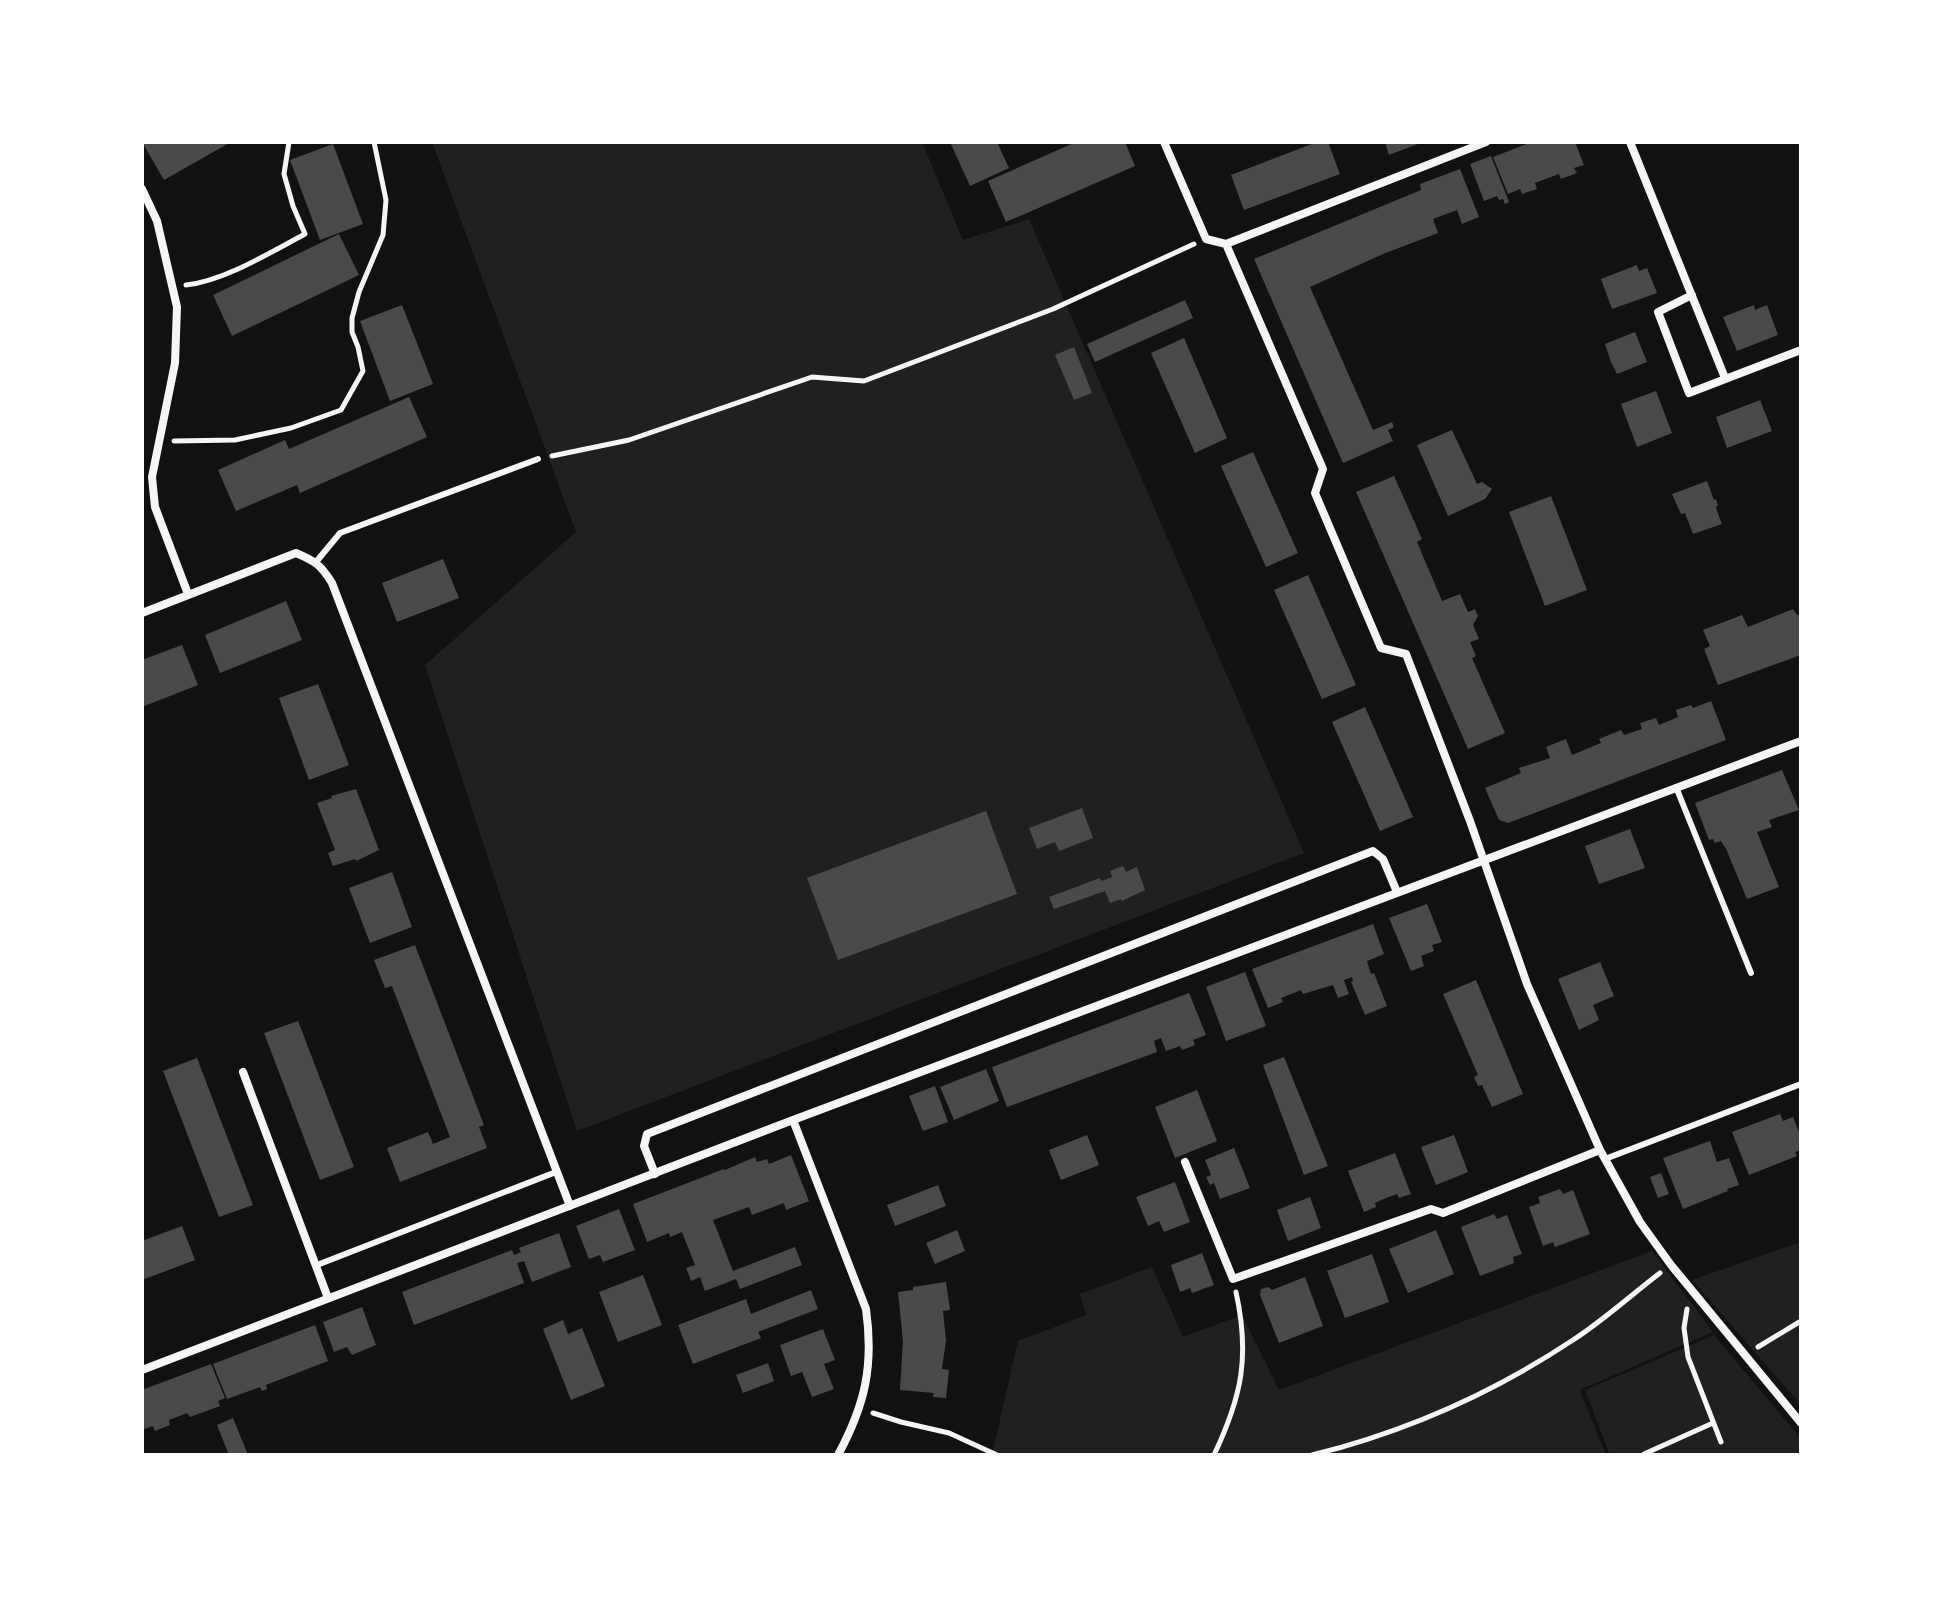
<svg xmlns="http://www.w3.org/2000/svg" width="1943" height="1597" viewBox="0 0 1943 1597" font-family="Jost,sans-serif">
  <style>
    .green { fill: #202020 }
    .building { fill: #4a4a4a }
    .lines { fill: none; stroke-linecap: round; stroke-linejoin: round }
    .path { stroke: #f5f5f5; stroke-width: 5 }
    .service { stroke: #f5f5f5; stroke-width: 6 }
    .minor { stroke: #f5f5f5; stroke-width: 8 }
  </style>
  <rect width="100%" height="100%" fill="#111"/>
  <path class="green" d="M 432,142 L 922,142 L 963,240 L 1029,219 L 1304,853 L 577,1131 L 425,665 L 576,532 Z
    M 1801,1242 L 1801,1405 L 1692,1280 Z
    M 1652,1251 L 1713,1332 L 1580,1390 L 1606,1455 L 992,1455 L 1018,1341 L 1086,1315 L 1080,1294 L 1152,1267 L 1183,1337 L 1242,1315 L 1279,1390 Z
    M 1714,1335 L 1801,1439 L 1801,1455 L 1610,1455 L 1585,1390 Z"/>
  <path class="building" d="M 142,142 L 231,142 L 164,180 Z
    M 950,142 L 997,142 L 1009,168 L 970,186 Z
    M 1076,142 L 1125,142 L 1135,166 L 1006,222 L 988,181 Z
    M 1317,142 L 1328,142 L 1340,174 L 1244,210 L 1231,175 Z
    M 1385,142 L 1423,142 L 1389,155 Z
    M 1532,142 L 1575,142 L 1584,165 L 1574,168 L 1577,173 L 1561,179 L 1559,174 L 1535,183 L 1537,189 L 1522,194 L 1520,189 L 1508,194 L 1493,157 Z
    M 333,144 L 363,224 L 320,240 L 290,160 Z
    M 1491,156 L 1509,202 L 1505,204 L 1503,199 L 1499,200 L 1497,196 L 1484,201 L 1470,164 Z
    M 1460,169 L 1479,217 L 1462,224 L 1457,210 L 1433,219 L 1438,233 L 1383,254 L 1310,287 L 1373,430 L 1392,422 L 1394,427 L 1388,430 L 1393,441 L 1343,463 L 1254,259 L 1421,190 L 1420,184 Z
    M 339,234 L 359,275 L 232,336 L 213,295 Z
    M 1637,265 L 1639,271 L 1647,268 L 1657,293 L 1612,309 L 1601,279 Z
    M 1185,300 L 1193,318 L 1095,362 L 1087,344 Z
    M 402,305 L 433,384 L 390,401 L 360,321 Z
    M 1754,305 L 1755,310 L 1767,305 L 1778,335 L 1737,351 L 1723,317 Z
    M 1635,332 L 1647,362 L 1617,374 L 1611,362 L 1605,344 Z
    M 1184,338 L 1227,438 L 1195,453 L 1151,353 Z
    M 1074,347 L 1092,393 L 1074,400 L 1055,355 Z
    M 1656,391 L 1672,433 L 1637,447 L 1621,404 Z
    M 409,397 L 427,437 L 300,493 L 297,485 L 236,511 L 218,470 L 285,440 L 289,449 Z
    M 1760,400 L 1772,431 L 1727,448 L 1716,417 Z
    M 1452,430 L 1477,484 L 1482,482 L 1492,489 L 1485,499 L 1448,516 L 1417,445 Z
    M 1253,452 L 1298,553 L 1266,567 L 1221,466 Z
    M 1394,476 L 1422,539 L 1417,542 L 1442,601 L 1460,594 L 1468,612 L 1475,609 L 1478,616 L 1473,625 L 1479,639 L 1470,642 L 1476,656 L 1472,658 L 1505,733 L 1468,749 L 1356,492 Z
    M 1707,481 L 1714,500 L 1716,499 L 1718,506 L 1716,506 L 1717,511 L 1722,524 L 1693,534 L 1685,513 L 1681,514 L 1672,494 Z
    M 1551,496 L 1587,590 L 1545,606 L 1509,512 Z
    M 443,559 L 459,598 L 397,622 L 382,583 Z
    M 1308,575 L 1356,685 L 1322,699 L 1274,590 Z
    M 286,601 L 302,640 L 220,673 L 205,635 Z
    M 1793,609 L 1797,615 L 1801,614 L 1801,655 L 1718,685 L 1704,649 L 1710,646 L 1703,630 L 1742,615 L 1748,627 Z
    M 182,645 L 198,685 L 142,707 L 142,660 Z
    M 318,684 L 349,765 L 309,780 L 279,698 Z
    M 1711,701 L 1726,740 L 1508,823 L 1499,820 L 1485,788 L 1521,773 L 1519,768 L 1550,758 L 1546,747 L 1566,739 L 1572,755 L 1601,743 L 1599,739 L 1621,730 L 1624,735 L 1642,729 L 1640,723 L 1656,718 L 1659,725 L 1678,717 L 1676,710 L 1691,705 L 1693,708 Z
    M 1365,707 L 1413,817 L 1380,831 L 1332,722 Z
    M 1782,770 L 1799,810 L 1769,820 L 1772,827 L 1757,832 L 1779,887 L 1747,899 L 1726,849 L 1721,841 L 1715,843 L 1713,839 L 1709,840 L 1695,803 Z
    M 356,789 L 379,850 L 356,861 L 355,859 L 333,866 L 328,853 L 335,850 L 317,803 L 332,798 L 331,796 Z
    M 1082,808 L 1093,838 L 1059,851 L 1055,842 L 1037,849 L 1029,828 Z
    M 986,811 L 1017,894 L 838,960 L 807,878 Z
    M 1630,829 L 1645,868 L 1599,884 L 1585,846 Z
    M 1123,866 L 1126,872 L 1137,867 L 1145,890 L 1122,901 L 1121,899 L 1110,903 L 1105,891 L 1054,909 L 1049,897 L 1100,878 L 1101,881 L 1112,877 L 1110,871 Z
    M 392,872 L 412,927 L 370,943 L 349,888 Z
    M 1427,904 L 1442,942 L 1432,945 L 1434,951 L 1421,956 L 1424,966 L 1411,971 L 1389,918 Z
    M 1373,924 L 1384,954 L 1367,961 L 1371,974 L 1374,973 L 1387,1006 L 1365,1015 L 1351,982 L 1353,981 L 1352,977 L 1344,980 L 1349,994 L 1338,998 L 1333,985 L 1303,994 L 1301,990 L 1281,998 L 1283,1002 L 1268,1008 L 1252,969 Z
    M 415,945 L 484,1125 L 479,1127 L 487,1148 L 400,1182 L 387,1148 L 428,1132 L 433,1144 L 450,1137 L 392,986 L 385,988 L 374,960 Z
    M 1600,962 L 1614,996 L 1593,1005 L 1599,1020 L 1579,1030 L 1558,979 Z
    M 1245,972 L 1266,1026 L 1226,1041 L 1206,987 Z
    M 1476,980 L 1523,1094 L 1492,1107 L 1482,1085 L 1478,1086 L 1474,1077 L 1478,1075 L 1443,994 Z
    M 1189,993 L 1206,1035 L 1193,1040 L 1195,1045 L 1182,1050 L 1180,1046 L 1166,1051 L 1161,1038 L 1154,1041 L 1157,1052 L 1007,1107 L 992,1067 Z
    M 298,1021 L 354,1167 L 320,1180 L 264,1033 Z
    M 1284,1057 L 1328,1166 L 1304,1175 L 1263,1065 Z
    M 197,1058 L 253,1205 L 219,1217 L 163,1071 Z
    M 986,1069 L 999,1101 L 954,1120 L 940,1087 Z
    M 935,1086 L 948,1122 L 923,1131 L 909,1096 Z
    M 1197,1090 L 1217,1141 L 1175,1158 L 1155,1107 Z
    M 1780,1114 L 1783,1121 L 1793,1117 L 1801,1137 L 1801,1150 L 1795,1152 L 1797,1156 L 1749,1175 L 1732,1132 Z
    M 1087,1135 L 1099,1165 L 1061,1180 L 1049,1150 Z
    M 1454,1135 L 1468,1172 L 1436,1185 L 1421,1147 Z
    M 1710,1141 L 1717,1162 L 1729,1158 L 1739,1185 L 1727,1189 L 1728,1191 L 1683,1209 L 1663,1158 Z
    M 1234,1148 L 1250,1188 L 1220,1199 L 1214,1183 L 1210,1185 L 1206,1177 L 1211,1175 L 1205,1160 Z
    M 1395,1153 L 1411,1194 L 1399,1198 L 1397,1194 L 1386,1198 L 1375,1203 L 1376,1207 L 1364,1212 L 1348,1171 Z
    M 791,1155 L 809,1201 L 786,1210 L 784,1203 L 752,1215 L 749,1207 L 713,1220 L 733,1271 L 795,1247 L 802,1265 L 740,1289 L 736,1279 L 705,1291 L 700,1277 L 691,1281 L 686,1268 L 695,1265 L 682,1232 L 670,1237 L 669,1233 L 647,1242 L 633,1204 L 724,1169 L 725,1170 L 755,1157 L 757,1162 L 767,1159 L 769,1164 Z
    M 1661,1173 L 1669,1194 L 1658,1198 L 1650,1177 Z
    M 1175,1182 L 1190,1222 L 1164,1232 L 1159,1221 L 1148,1226 L 1136,1197 Z
    M 938,1185 L 946,1206 L 895,1226 L 887,1205 Z
    M 1560,1189 L 1563,1194 L 1573,1190 L 1590,1234 L 1555,1247 L 1553,1242 L 1543,1246 L 1529,1207 L 1540,1203 L 1538,1197 Z
    M 1310,1197 L 1321,1228 L 1288,1241 L 1277,1210 Z
    M 619,1209 L 635,1250 L 603,1262 L 600,1255 L 589,1259 L 576,1226 Z
    M 1494,1214 L 1497,1219 L 1507,1215 L 1522,1254 L 1513,1257 L 1514,1263 L 1480,1276 L 1461,1227 Z
    M 182,1226 L 195,1260 L 142,1280 L 142,1241 Z
    M 957,1230 L 965,1251 L 935,1264 L 926,1243 Z
    M 1436,1230 L 1454,1274 L 1408,1293 L 1389,1249 Z
    M 559,1233 L 571,1267 L 532,1282 L 524,1261 L 517,1263 L 524,1283 L 414,1325 L 402,1292 L 512,1250 L 514,1255 L 521,1252 L 519,1248 Z
    M 1202,1253 L 1214,1285 L 1192,1293 L 1190,1288 L 1180,1292 L 1171,1265 Z
    M 1372,1254 L 1389,1302 L 1345,1318 L 1327,1271 Z
    M 643,1275 L 662,1325 L 618,1342 L 599,1292 Z
    M 1305,1277 L 1323,1326 L 1279,1343 L 1260,1295 L 1261,1289 L 1268,1287 L 1272,1290 Z
    M 946,1282 L 950,1310 L 943,1311 L 946,1340 L 942,1369 L 949,1370 L 946,1398 L 933,1397 L 934,1393 L 900,1390 L 903,1341 L 898,1292 L 913,1290 L 913,1287 Z
    M 811,1290 L 818,1309 L 758,1332 L 761,1338 L 693,1364 L 678,1325 L 746,1299 L 751,1314 Z
    M 362,1307 L 376,1345 L 352,1355 L 347,1347 L 334,1352 L 323,1322 Z
    M 563,1320 L 568,1334 L 582,1328 L 605,1386 L 571,1400 L 543,1329 Z
    M 315,1325 L 328,1361 L 266,1385 L 267,1389 L 262,1391 L 260,1387 L 227,1399 L 213,1364 Z
    M 823,1329 L 835,1360 L 824,1364 L 834,1389 L 812,1397 L 802,1372 L 791,1376 L 780,1345 Z
    M 768,1363 L 774,1381 L 743,1393 L 736,1375 Z
    M 211,1364 L 225,1398 L 218,1401 L 220,1406 L 190,1417 L 187,1413 L 169,1420 L 170,1425 L 155,1431 L 153,1426 L 142,1430 L 142,1390 Z
    M 233,1418 L 248,1455 L 229,1455 L 217,1425 Z"/>
  <g class="lines">
    <path class="path" d="M 186,285 C 224,281 271,252 305,234 L 293,206 L 284,174 L 289,142
      M 174,441 L 235,440 L 291,428 L 341,410 L 363,371 L 358,347 L 352,332 L 352,318 L 359,292 L 383,235 L 386,200 L 374,142
      M 552,456 L 629,440 L 812,377 L 864,381 L 1053,309 L 1194,244
      M 1687,1309 L 1684,1328 L 1688,1357 L 1721,1442
      M 1758,1347 L 1801,1321
      M 873,1413 L 901,1422 L 949,1433 L 997,1455
      M 1214,1455 C 1242,1396 1250,1356 1236,1292
      M 1312,1455 C 1405,1432 1493,1393 1573,1340 C 1604,1320 1631,1295 1660,1273
      M 1645,1455 L 1644,1454 L 1713,1423"/>
    <path class="service" d="M 316,562 L 340,533 L 538,459
      M 1676,787 L 1751,973
      M 1605,1159 L 1801,1084
      M 317,1265 L 556,1172"/>
    <path class="minor" d="M 1164,142 L 1206,239 L 1226,244
      M 1630,142 L 1725,378
      M 142,189 L 157,221 L 177,307 L 175,363 L 152,477 L 155,507 L 188,594
      M 1226,244 L 1323,469 L 1315,493 L 1381,648 L 1406,654 L 1470,821 L 1527,984 L 1600,1150 L 1640,1222 L 1671,1265 L 1801,1423
      M 1226,244 L 1486,142
      M 1692,295 L 1658,312 L 1689,393 L 1801,350
      M 142,613 L 296,553 C 315,561 321,565 332,583 L 570,1206
      M 243,1072 L 328,1298
      M 793,1120 L 866,1309 C 874,1366 865,1405 838,1455
      M 1185,1162 L 1233,1279 L 1431,1209 L 1443,1213 L 1600,1150
      M 655,1174 L 644,1146 L 647,1134 L 1373,851 L 1383,859 L 1397,892
      M 142,1370 L 793,1120 L 1801,741"/>
  </g>
  <rect width="1943" height="1597" fill="none" stroke="#ffffff" stroke-width="288"/>
</svg>
